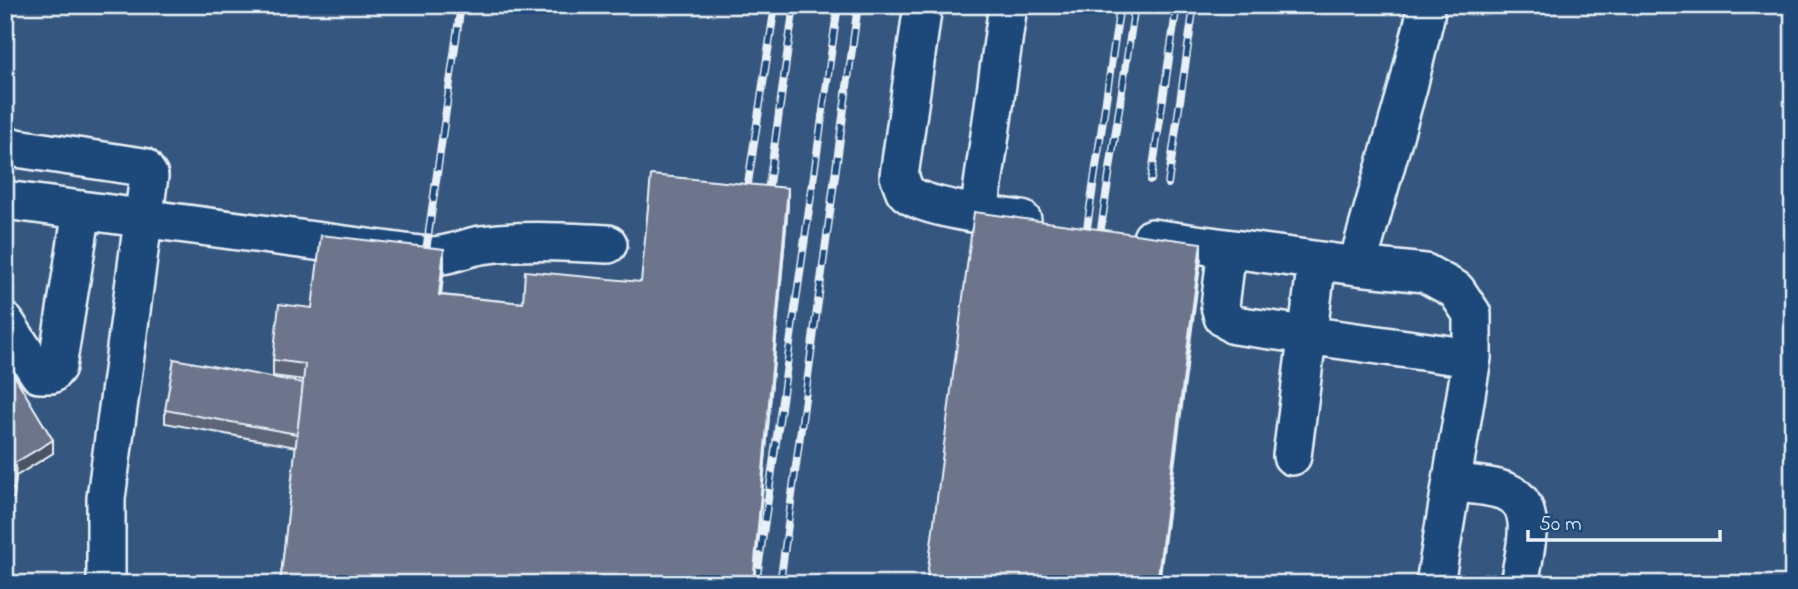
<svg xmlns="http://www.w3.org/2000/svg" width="1798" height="589" viewBox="0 0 1798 589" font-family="'Indie Flower',sans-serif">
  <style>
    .built { fill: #36577f }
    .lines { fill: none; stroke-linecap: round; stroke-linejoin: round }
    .minor-casing { stroke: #e8f1f8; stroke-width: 42 }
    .minor { stroke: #1f4a7a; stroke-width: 37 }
    .rail-casing { stroke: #e8f1f8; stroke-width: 8 }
    .rail { stroke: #1f4a7a; stroke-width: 5; stroke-dasharray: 16; stroke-linecap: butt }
    .wall { fill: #5d6578; stroke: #e8f1f8; stroke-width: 2 }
    .shaded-wall { fill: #4c5262; stroke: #e8f1f8; stroke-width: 2 }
    .building { fill: #6c758c; stroke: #e8f1f8; stroke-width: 2 }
  </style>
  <rect width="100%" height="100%" fill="#1f4a7a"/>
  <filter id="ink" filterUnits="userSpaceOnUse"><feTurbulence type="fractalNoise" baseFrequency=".0143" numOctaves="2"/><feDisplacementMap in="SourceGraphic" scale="14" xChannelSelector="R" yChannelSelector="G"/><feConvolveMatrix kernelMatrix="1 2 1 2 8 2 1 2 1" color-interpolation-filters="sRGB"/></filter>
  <g filter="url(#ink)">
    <path class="built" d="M 5,5 L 1793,5 L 1793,584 L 5,584 Z"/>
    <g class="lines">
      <defs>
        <path id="minor" d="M 923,5 L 899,176 C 901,180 903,187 905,191 C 918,208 999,217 1022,220
          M 10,147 L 143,167 L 149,176 L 106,498 L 106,584
          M 5,200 L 428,256 C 447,257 463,248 481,245 C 524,239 565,242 608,244
          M 979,214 L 1008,5
          M 1152,238 L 1357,266 L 1425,273 L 1456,290 L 1472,314 L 1472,358 L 1435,584
          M 1227,249 L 1220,306 L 1223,317 L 1234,325 L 1472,358
          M 1357,266 L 1408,87 L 1425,17 L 1424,5
          M 5,322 L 39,374 L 51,374 L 57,367 L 82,210
          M 1292,456 L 1317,261
          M 1452,482 C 1469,485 1491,485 1507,492 C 1541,506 1523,556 1519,584"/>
      </defs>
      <use href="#minor" class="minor-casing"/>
      <use href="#minor" class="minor"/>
      <defs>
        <path id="rail" d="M 1151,180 L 1177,5
          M 1168,184 L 1194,5
          M 745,203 L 775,5
          M 766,206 L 794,5
          M 1084,248 L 1120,5
          M 1098,248 L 1135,5
          M 424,265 L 461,5
          M 756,584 L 838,5
          M 780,584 L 858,5"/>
      </defs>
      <use href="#rail" class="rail-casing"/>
      <use href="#rail" class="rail"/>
    </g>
    <path class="wall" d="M 788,204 L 754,584 L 280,584 L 296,447 L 165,423 L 165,410 L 303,383 L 303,380 L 273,376 L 273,360 L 312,308 L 444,266 L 441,295 L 523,303 L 641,282 Z
      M 5,360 L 53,453 L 16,476 L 14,498 L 5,497 Z"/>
    <path class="shaded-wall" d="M 788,188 L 788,204 L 754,584 L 753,584 Z
      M 1201,243 L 1201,259 L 1159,584 L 1157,584 Z
      M 444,249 L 444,266 L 439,311 L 439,295 Z
      M 53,440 L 53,453 L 16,476 L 14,498 L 13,464 Z"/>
    <path class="building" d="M 651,175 L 788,188 L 753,584 L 280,584 L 305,364 L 273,360 L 279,304 L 312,308 L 321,235 L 444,249 L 439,295 L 523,303 L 525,271 L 641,282 Z
      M 974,212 L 1201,243 L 1157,584 L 926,584 Z
      M 174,359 L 303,383 L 297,434 L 165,410 Z
      M 5,360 L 53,440 L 13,464 L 5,452 Z
      M 5,460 L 8,460 L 13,468 L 16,466 L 14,489 L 5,488 Z"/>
  </g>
  <rect width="1798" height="589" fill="none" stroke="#1f4a7a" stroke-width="28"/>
  <rect x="14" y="14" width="1770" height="561" fill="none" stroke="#e8f1f8" stroke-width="2.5" filter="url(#ink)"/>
  <path d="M1528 530v10h192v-10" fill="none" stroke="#e8f1f8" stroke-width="3.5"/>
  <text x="1539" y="530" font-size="21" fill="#e8f1f8" stroke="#1f4a7a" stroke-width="5" paint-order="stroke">50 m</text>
</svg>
